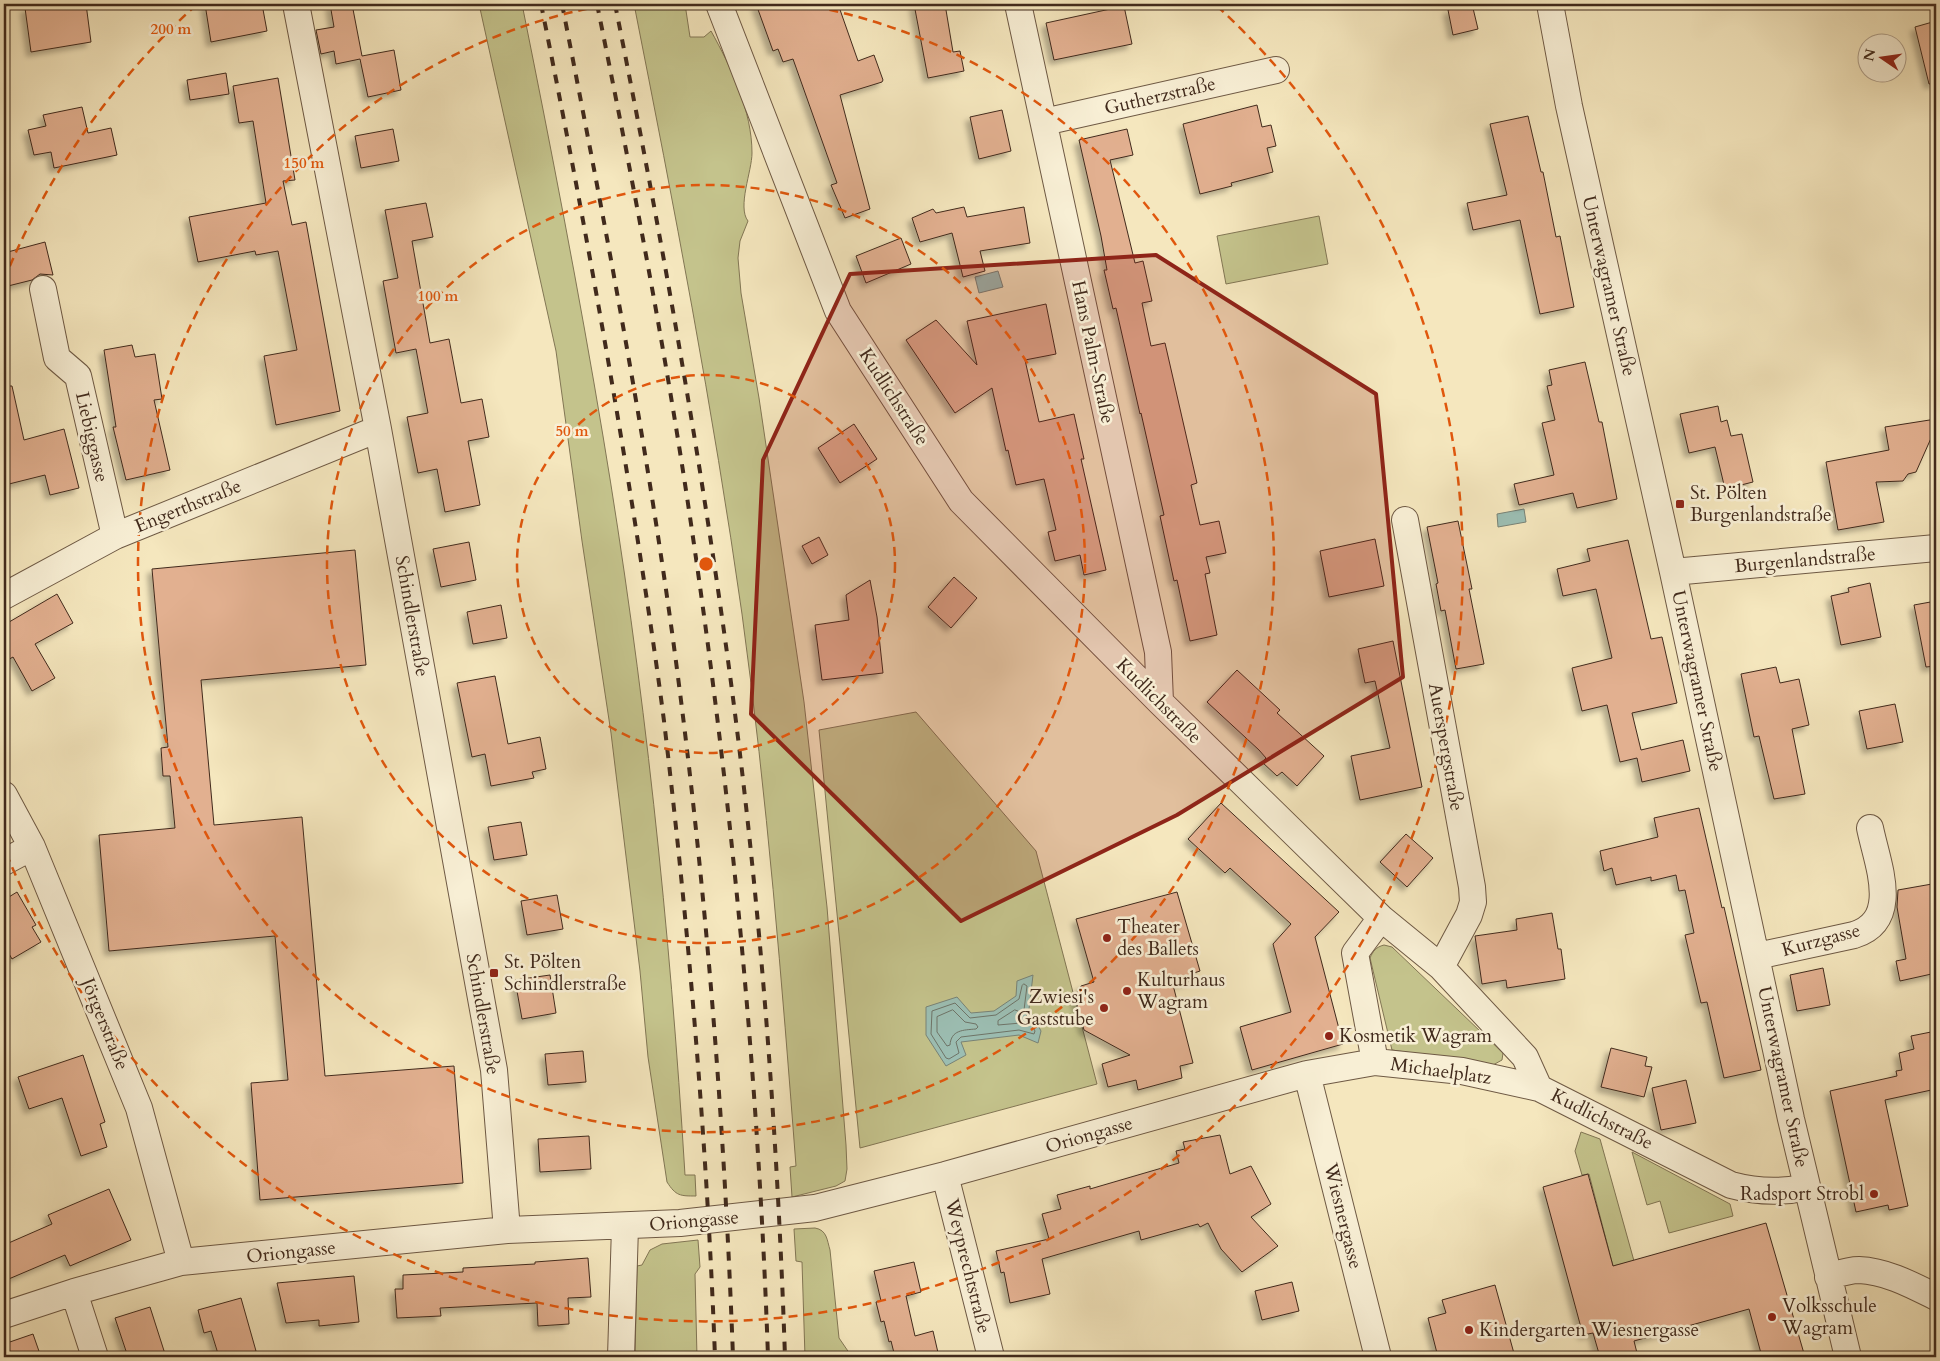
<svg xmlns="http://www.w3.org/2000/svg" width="1940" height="1361" viewBox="0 0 1940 1361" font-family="Cardo,serif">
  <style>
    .green { fill: #c4c38c; stroke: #827654 }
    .water { fill: #9cbfb4; stroke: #788377 }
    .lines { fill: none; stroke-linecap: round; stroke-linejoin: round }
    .shore { stroke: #6e7468; stroke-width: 1 }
    .building { fill: #e2b090; stroke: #412a1c; filter: url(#shadow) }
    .minor-casing { stroke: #6e5944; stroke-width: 28 }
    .minor { stroke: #f8efd5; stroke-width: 26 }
    .rail { stroke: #412a1c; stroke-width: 4; stroke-dasharray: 9 9; stroke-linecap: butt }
    .marked { fill: #8f2418; fill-opacity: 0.2; stroke: #8f2418; stroke-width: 4; stroke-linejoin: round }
    .ring { fill: none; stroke: #e0570d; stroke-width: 2.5; stroke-dasharray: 9 6 }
    .poi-dot { fill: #8f2418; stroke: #f8efd5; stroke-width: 2 }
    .labels { text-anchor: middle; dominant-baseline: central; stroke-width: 5; stroke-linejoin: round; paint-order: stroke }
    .street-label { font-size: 19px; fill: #412a1c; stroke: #f8efd5 }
    .poi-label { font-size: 19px; fill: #412a1c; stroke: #f8efd5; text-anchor: start }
    .centre { fill: #e0570d; stroke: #f8efd5; stroke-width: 2.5 }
    .ring-label { font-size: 15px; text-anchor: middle; font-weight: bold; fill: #e0570d; stroke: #f8efd5; stroke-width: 5; stroke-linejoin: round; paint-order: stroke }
  </style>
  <defs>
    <filter id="shadow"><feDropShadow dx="-4.5" dy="4.5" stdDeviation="2.5" flood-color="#0004"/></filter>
  </defs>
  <rect width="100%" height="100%" fill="#f5e7be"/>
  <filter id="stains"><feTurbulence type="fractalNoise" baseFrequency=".004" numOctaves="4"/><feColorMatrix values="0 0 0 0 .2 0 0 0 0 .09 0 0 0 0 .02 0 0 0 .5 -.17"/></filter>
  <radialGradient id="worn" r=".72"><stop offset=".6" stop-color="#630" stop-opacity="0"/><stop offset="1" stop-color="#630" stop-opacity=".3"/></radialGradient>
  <path class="green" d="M 479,4 L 522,4 C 551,148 579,292 603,436 C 644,681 670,928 685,1175 L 695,1175 L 696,1196 C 680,1196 676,1196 667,1182 L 648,1057 L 640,971 L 611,733 L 582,541 L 556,351 Z
    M 634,4 L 685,4 L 690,37 L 704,37 L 711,31 C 731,67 752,111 752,153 C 752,171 737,207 748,221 L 740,241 L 738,258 L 741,293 L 759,398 L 804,702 L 827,907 L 846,1145 L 847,1169 L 845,1181 L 836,1186 L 792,1197 L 790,1167 L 796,1166 C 782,982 767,797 742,614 C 713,409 674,206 634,4 Z
    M 1319,216 L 1328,264 L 1226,284 L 1217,236 Z
    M 916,712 L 1036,851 L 1097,1084 L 860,1148 L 819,730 Z
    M 1384,945 L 1392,947 L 1503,1053 L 1502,1060 L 1493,1065 L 1392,1050 L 1370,958 C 1373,951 1376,947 1384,945 Z
    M 1581,1132 L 1600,1139 L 1634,1261 L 1613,1266 L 1589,1174 L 1582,1175 L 1575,1151 Z
    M 1632,1152 L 1730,1204 L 1733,1216 L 1669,1233 L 1660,1201 L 1647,1205 Z
    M 815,1228 C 827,1230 827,1240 830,1250 L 839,1338 L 852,1357 L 805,1357 L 802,1262 L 796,1261 L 794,1229 Z
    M 698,1240 L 700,1267 L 695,1274 L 697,1357 L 635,1357 L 637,1266 L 642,1265 L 650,1250 L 662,1244 Z"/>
  <path class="water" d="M 998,271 L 1003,287 L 979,293 L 975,277 Z
    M 1524,509 L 1526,522 L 1498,527 L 1497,514 Z
    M 1033,975 L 1029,1009 L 1041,1031 L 1038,1043 L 1019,1035 L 961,1042 L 966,1055 L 946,1066 L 926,1035 L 926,1007 L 957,997 L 971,1013 L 994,1011 L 1016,996 L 1017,981 Z"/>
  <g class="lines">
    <path class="shore" d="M 1024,984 L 1027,986 L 1024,1010 L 1035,1031 L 1034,1034 L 1019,1030 L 961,1037 L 956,1042 L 959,1053 L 949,1059 L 946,1058 L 931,1034 L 932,1011 L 955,1003 L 970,1018 L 996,1015 L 1019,999 L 1022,986 Z
      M 953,1010 L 965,1022 L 976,1024 L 978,1027 L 976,1029 C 963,1030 951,1030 950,1045 L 947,1046 L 937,1032 L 937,1017 Z
      M 1015,1010 L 1018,1011 L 1022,1020 L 1021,1023 L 998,1025 L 998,1021 Z"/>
  </g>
  <path class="building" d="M 53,4 L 86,4 L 91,42 L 31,52 L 25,8 Z
    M 205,4 L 262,4 L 267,31 L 211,42 Z
    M 330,4 L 352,4 L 362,56 L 394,50 L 401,90 L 368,97 L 360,59 L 336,64 L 334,51 L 321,54 L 316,30 L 334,27 Z
    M 756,4 L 838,4 L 858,61 L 874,55 L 883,80 L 882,82 L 840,95 L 870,209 L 845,218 L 831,185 L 837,183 L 793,59 L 783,62 L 778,49 L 773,51 Z
    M 914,4 L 945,4 L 953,52 L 960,51 L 964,71 L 928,78 Z
    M 1472,4 L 1478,29 L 1453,35 L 1448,10 Z
    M 1124,6 L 1132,44 L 1054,60 L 1046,23 Z
    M 1936,21 L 1936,83 L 1929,84 L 1915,27 Z
    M 226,73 L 229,94 L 190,100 L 187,80 Z
    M 278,78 L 295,180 L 283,181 L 292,225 L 306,222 L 340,411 L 276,425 L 264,356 L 297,350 L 278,251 L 256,255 L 255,251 L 198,262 L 189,217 L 266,203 L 253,121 L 239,123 L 233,86 Z
    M 1257,105 L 1262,127 L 1271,125 L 1276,146 L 1267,148 L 1273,172 L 1231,183 L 1232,186 L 1200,194 L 1183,124 Z
    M 82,107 L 88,133 L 111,128 L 117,155 L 54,168 L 51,152 L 34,155 L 28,130 L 46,126 L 43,115 Z
    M 1002,110 L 1011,151 L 979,159 L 970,117 Z
    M 1528,116 L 1541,172 L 1543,172 L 1556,237 L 1560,236 L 1574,307 L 1540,314 L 1520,220 L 1473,230 L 1467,203 L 1507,195 L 1490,124 Z
    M 393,129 L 399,161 L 361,168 L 355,136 Z
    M 1127,129 L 1133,155 L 1110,160 L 1135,263 L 1143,261 L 1152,301 L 1142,303 L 1151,346 L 1165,343 L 1197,483 L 1191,485 L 1200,525 L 1219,521 L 1226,553 L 1206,557 L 1210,573 L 1205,574 L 1217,635 L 1190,641 L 1177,580 L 1174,581 L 1160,516 L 1164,515 L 1141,413 L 1140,414 L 1116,308 L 1113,309 L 1104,270 L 1107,270 L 1101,236 L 1079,140 Z
    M 426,203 L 433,237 L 412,241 L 430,343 L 449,339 L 461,403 L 482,399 L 489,437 L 468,441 L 480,505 L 445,512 L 437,469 L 418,473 L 407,417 L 428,413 L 416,349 L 396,353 L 383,281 L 398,278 L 385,210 Z
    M 964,207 L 967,217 L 1024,207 L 1030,243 L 980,251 L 985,271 L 963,277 L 952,233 L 920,242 L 912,218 L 933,209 L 936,213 Z
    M 901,238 L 911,264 L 866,283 L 856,256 Z
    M 45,242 L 53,275 L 40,274 L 32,280 L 4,287 L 4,253 Z
    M 1046,304 L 1056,354 L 1025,360 L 1039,422 L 1074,414 L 1084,459 L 1081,459 L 1106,570 L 1084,575 L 1080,555 L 1055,561 L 1048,532 L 1056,530 L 1044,479 L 1016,485 L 1008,450 L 1006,451 L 992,388 L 955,413 L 906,340 L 936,320 L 977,365 L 967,321 Z
    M 132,345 L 135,357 L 155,354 L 162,399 L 154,400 L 170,470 L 126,480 L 113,427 L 116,427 L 104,350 Z
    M 1585,362 L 1599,422 L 1602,422 L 1617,499 L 1577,508 L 1573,493 L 1519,505 L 1514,484 L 1554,475 L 1542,423 L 1555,420 L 1547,386 L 1552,385 L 1549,370 Z
    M 4,386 L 12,386 L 24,440 L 64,429 L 79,488 L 50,495 L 45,475 L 9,484 L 4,466 Z
    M 1718,406 L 1721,422 L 1727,420 L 1731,436 L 1742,434 L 1753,482 L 1725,489 L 1715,447 L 1689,453 L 1680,414 Z
    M 1936,419 L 1936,427 L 1916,472 L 1908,474 L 1903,481 L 1876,482 L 1884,522 L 1838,530 L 1826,462 L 1889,450 L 1885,427 Z
    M 854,424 L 877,459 L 840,483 L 818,448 Z
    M 1458,521 L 1472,589 L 1469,589 L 1484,664 L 1456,669 L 1445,610 L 1441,611 L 1436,584 L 1438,583 L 1427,527 Z
    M 819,537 L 828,555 L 812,564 L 802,546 Z
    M 1375,539 L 1384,586 L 1329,597 L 1320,551 Z
    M 1628,540 L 1651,639 L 1662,637 L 1677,703 L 1632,713 L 1641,750 L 1683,740 L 1690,771 L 1642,782 L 1637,758 L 1620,762 L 1607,705 L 1582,711 L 1572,668 L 1612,658 L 1596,589 L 1563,596 L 1557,569 L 1590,561 L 1587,549 Z
    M 469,542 L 476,580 L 441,587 L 433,549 Z
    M 355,550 L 366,665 L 201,680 L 214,825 L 302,817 L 325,1076 L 454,1066 L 463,1183 L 260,1200 L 251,1083 L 288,1080 L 275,936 L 109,951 L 99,835 L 175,828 L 170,776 L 163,776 L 161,748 L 168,747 L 152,569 Z
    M 954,577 L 977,598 L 951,628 L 928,607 Z
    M 870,580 L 877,617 L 883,673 L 822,680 L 815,625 L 849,620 L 846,595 Z
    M 1870,583 L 1881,637 L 1841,645 L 1831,596 L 1849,592 L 1848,588 Z
    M 57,594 L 73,623 L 35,644 L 55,678 L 32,691 L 13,657 L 4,662 L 4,625 Z
    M 1936,601 L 1936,666 L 1926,667 L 1914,605 Z
    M 501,605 L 507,638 L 473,644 L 467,612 Z
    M 1393,641 L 1422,787 L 1360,800 L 1351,756 L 1390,748 L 1375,681 L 1365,683 L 1358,649 Z
    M 1776,667 L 1780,683 L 1799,679 L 1809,725 L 1792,729 L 1805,794 L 1774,799 L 1759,736 L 1754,737 L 1741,674 Z
    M 1237,670 L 1280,710 L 1277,713 L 1324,756 L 1297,786 L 1282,772 L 1277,776 L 1262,762 L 1266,758 L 1259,750 L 1207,702 Z
    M 495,676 L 508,744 L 540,737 L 546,769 L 532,772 L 534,778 L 491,786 L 485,754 L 472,757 L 457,683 Z
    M 1895,704 L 1903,742 L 1867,749 L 1859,711 Z
    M 1221,803 L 1339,912 L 1315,937 L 1343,1044 L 1252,1070 L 1240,1027 L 1291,1012 L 1273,944 L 1291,924 L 1230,868 L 1225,873 L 1188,839 Z
    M 1699,808 L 1722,908 L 1724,907 L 1761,1070 L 1724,1078 L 1707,1002 L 1701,1003 L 1685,935 L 1694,933 L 1685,890 L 1679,891 L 1676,875 L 1651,881 L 1651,877 L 1616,885 L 1612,868 L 1604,871 L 1600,851 L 1658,837 L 1654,818 Z
    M 521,822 L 527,855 L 494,860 L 488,827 Z
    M 1406,834 L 1433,858 L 1407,887 L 1380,862 Z
    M 1932,884 L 1932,899 L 1936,898 L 1936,973 L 1900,981 L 1896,961 L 1906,959 L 1897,907 L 1898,890 Z
    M 17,892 L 36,925 L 32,927 L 41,942 L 12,959 L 4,945 L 4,900 Z
    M 1177,892 L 1200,971 L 1191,974 L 1193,980 L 1173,985 L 1193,1063 L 1180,1066 L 1182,1078 L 1138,1090 L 1136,1080 L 1108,1087 L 1102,1064 L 1130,1055 L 1084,1030 L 1075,997 L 1081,986 L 1094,982 L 1076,919 Z
    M 557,895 L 563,929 L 527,935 L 521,901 Z
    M 1552,913 L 1558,949 L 1561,949 L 1565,979 L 1507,988 L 1506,980 L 1482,984 L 1475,936 L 1517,930 L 1516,919 Z
    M 1823,968 L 1830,1005 L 1797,1011 L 1790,975 Z
    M 550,975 L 556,1013 L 522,1019 L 515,980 Z
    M 1936,1031 L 1936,1089 L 1885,1100 L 1908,1206 L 1889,1210 L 1888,1205 L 1856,1212 L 1830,1091 L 1897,1076 L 1896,1071 L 1902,1070 L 1899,1053 L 1914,1049 L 1911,1036 Z
    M 1611,1048 L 1647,1057 L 1645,1066 L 1652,1067 L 1644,1097 L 1601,1087 Z
    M 583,1051 L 586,1082 L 548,1085 L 545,1054 Z
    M 83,1055 L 105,1122 L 100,1124 L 107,1147 L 81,1156 L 62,1098 L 29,1109 L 18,1077 Z
    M 1686,1080 L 1696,1123 L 1661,1130 L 1652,1088 Z
    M 1220,1135 L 1230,1174 L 1251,1166 L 1271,1204 L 1251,1217 L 1278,1246 L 1242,1272 L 1221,1249 L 1208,1223 L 1200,1227 L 1198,1224 L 1141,1240 L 1139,1231 L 1042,1259 L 1050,1294 L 1010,1303 L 1004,1272 L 1001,1273 L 996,1251 L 1049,1239 L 1042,1214 L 1061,1209 L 1057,1195 L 1090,1186 L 1090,1189 L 1179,1163 L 1176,1151 L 1185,1149 L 1183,1142 Z
    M 589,1136 L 591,1169 L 540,1172 L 538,1139 Z
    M 1588,1174 L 1613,1266 L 1766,1223 L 1805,1357 L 1762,1357 L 1749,1309 L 1634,1341 L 1638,1357 L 1600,1357 L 1593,1333 L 1583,1335 L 1543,1187 Z
    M 109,1189 L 131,1240 L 70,1266 L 65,1255 L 4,1281 L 4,1245 L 52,1224 L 48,1215 Z
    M 588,1258 L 591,1297 L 568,1298 L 569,1324 L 538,1326 L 537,1303 L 440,1308 L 441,1316 L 397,1318 L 395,1289 L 403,1289 L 403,1275 L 463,1272 L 463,1268 L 535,1264 L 535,1262 Z
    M 914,1262 L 921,1292 L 906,1296 L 915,1336 L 933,1331 L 939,1357 L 895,1357 L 891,1341 L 889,1342 L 884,1321 L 881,1322 L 876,1302 L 881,1301 L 874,1271 Z
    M 354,1276 L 359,1322 L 319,1326 L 319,1320 L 286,1323 L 277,1283 Z
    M 1292,1282 L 1299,1311 L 1262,1320 L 1255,1291 Z
    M 1495,1285 L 1515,1357 L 1438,1357 L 1428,1318 L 1446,1313 L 1442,1300 Z
    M 241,1298 L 256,1351 L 235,1357 L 219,1357 L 211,1331 L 204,1333 L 198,1310 Z
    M 150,1307 L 166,1357 L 128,1357 L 115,1318 Z
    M 33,1334 L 41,1357 L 4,1357 L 4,1344 Z"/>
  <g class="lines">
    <defs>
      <path id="minor" d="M 296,4 L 378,429 L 494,1070 L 507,1230
        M 719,4 L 838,311 L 961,501 L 1160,702 L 1381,918 L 1441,967 L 1525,1057 L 1539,1088
        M 1018,4 L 1158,652 L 1160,702
        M 1550,4 L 1569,106 L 1673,572 L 1791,1119 L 1848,1357
        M 1044,122 L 1276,70
        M 43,289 L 57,358 L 78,376 L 115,536
        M 1405,520 L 1472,887 L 1473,902 L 1469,915 L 1441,967
        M 1673,572 L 1936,548
        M 4,596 L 115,536 L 378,429
        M 4,795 L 32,847 L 139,1108 L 181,1262
        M 4,862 L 32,847
        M 1757,956 L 1854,935 C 1902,920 1877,863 1870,828
        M 1375,1062 L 1355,953 L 1381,918
        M 1307,1074 L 1378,1357
        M 945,1175 L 991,1357
        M 1828,1277 C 1838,1274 1848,1270 1859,1270 C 1886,1271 1912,1285 1936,1297
        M 74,1292 L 95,1357
        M 4,1315 L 74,1292 L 181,1262 L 507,1230 L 680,1223 L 815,1208 L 945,1175 L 1307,1074 L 1375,1062 L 1462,1071 L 1539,1088 L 1731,1185 C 1757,1192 1781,1193 1807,1187
        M 621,1357 L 625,1227"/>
    </defs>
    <use href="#minor" class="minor-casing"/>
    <use href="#minor" class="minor"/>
    <path class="rail" d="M 541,4 C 575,172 606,341 633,510 C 644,580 655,651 664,721 C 689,932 707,1145 715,1357
      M 562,4 C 603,213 643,422 672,632 C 705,873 724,1115 733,1357
      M 597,4 C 630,167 662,332 687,497 C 730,782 758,1069 768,1357
      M 615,4 C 658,219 697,435 727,653 C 759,886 777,1122 785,1357"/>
  </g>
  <path class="marked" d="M 1156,255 L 1376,394 L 1403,677 L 1177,815 L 961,921 L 751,714 L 763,460 L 850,274 Z"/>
  <g class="ring">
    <circle cx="706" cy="564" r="189"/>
    <circle cx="706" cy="564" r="379"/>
    <path d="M800 4A568 568 0 1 1 612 4"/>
    <path d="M4 280A757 757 0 0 1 195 6M1217 6A757 757 0 1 1 4 848"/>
  </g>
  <g class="poi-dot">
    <rect x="1675" y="499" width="10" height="10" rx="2.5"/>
    <circle cx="1107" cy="938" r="5"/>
    <rect x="489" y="968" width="10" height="10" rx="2.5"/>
    <circle cx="1127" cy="991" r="5"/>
    <circle cx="1104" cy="1008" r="5"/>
    <circle cx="1329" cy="1036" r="5"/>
    <circle cx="1874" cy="1194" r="5"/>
    <circle cx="1772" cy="1317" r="5"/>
    <circle cx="1469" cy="1330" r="5"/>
  </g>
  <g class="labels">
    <g class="street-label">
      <text transform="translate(1160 96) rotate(-13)">Gutherzstraße</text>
      <text transform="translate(1609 286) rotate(77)">Unterwagramer Straße</text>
      <text transform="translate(1093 352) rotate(78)">Hans Palm-Straße</text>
      <text transform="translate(894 397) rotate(57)">Kudlichstraße</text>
      <text transform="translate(92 437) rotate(77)">Liebiggasse</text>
      <text transform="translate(188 506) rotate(-22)">Engerthstraße</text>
      <text transform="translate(1805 560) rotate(-5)">Burgenlandstraße</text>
      <text transform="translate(412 616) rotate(80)">Schindlerstraße</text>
      <text transform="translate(1697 681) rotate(78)">Unterwagramer Straße</text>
      <text transform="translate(1159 701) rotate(45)">Kudlichstraße</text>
      <text transform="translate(1446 747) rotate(80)">Auerspergstraße</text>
      <text transform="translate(1821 940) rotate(-15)">Kurzgasse</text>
      <text transform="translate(483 1014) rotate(80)">Schindlerstraße</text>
      <text transform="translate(105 1024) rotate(68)">Jörgerstraße</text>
      <text transform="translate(1441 1071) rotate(8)">Michaelplatz</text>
      <text transform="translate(1783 1077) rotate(78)">Unterwagramer Straße</text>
      <text transform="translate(1602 1119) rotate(27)">Kudlichstraße</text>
      <text transform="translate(1089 1135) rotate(-16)">Oriongasse</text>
      <text transform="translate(1343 1216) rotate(76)">Wiesnergasse</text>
      <text transform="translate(694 1221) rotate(-5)">Oriongasse</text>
      <text transform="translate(291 1252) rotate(-6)">Oriongasse</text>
      <text transform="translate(968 1266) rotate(76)">Weyprechtstraße</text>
    </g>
    <g class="poi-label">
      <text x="1690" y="493">St. Pölten<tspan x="1690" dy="22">Burgenlandstraße</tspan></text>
      <text x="1117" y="927">Theater<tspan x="1117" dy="22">des Ballets</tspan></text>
      <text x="504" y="962">St. Pölten<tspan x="504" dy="22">Schindlerstraße</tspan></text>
      <text x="1137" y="980">Kulturhaus<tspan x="1137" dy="22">Wagram</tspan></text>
      <text x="1094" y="997" text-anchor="end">Zwiesi's<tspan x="1094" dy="22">Gaststube</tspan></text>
      <text x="1339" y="1036">Kosmetik Wagram</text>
      <text x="1864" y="1194" text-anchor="end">Radsport Strobl</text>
      <text x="1782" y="1306">Volksschule<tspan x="1782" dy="22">Wagram</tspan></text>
      <text x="1479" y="1330">Kindergarten Wiesnergasse</text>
    </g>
  </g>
  <circle cx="706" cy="564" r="8" class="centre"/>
  <g class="ring-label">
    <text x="171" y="34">200 m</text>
    <text x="304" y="168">150 m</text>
    <text x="438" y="301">100 m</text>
    <text x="572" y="436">50 m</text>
  </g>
  <rect width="1940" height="1361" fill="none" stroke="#f5e7be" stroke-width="20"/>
  <rect x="5" y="5" width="1930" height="1351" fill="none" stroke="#412a1c" stroke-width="2.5"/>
  <rect x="10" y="10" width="1920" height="1341" fill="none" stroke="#412a1c"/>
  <g transform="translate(1882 58) rotate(283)"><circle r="24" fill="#f8efd5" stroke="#afa08b"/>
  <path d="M0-4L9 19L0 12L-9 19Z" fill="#8f2418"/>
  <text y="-8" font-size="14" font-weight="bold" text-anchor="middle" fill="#412a1c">N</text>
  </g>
  <rect width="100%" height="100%" filter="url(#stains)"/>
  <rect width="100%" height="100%" fill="url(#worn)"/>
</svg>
